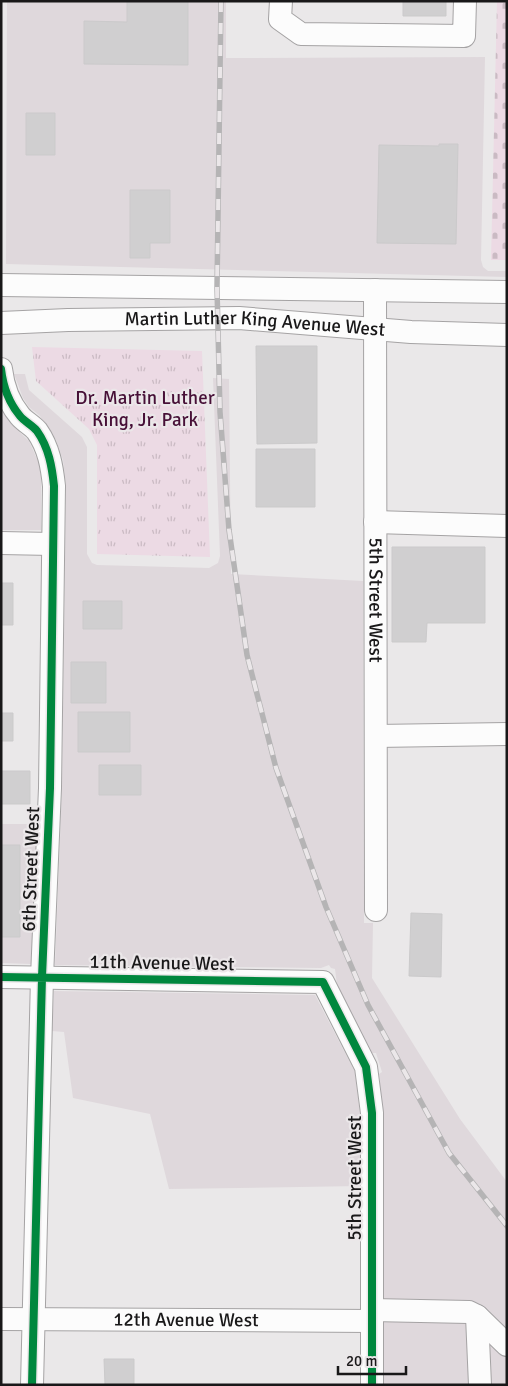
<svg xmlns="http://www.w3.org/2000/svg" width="508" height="1386" viewBox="0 0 508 1386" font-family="Signika,sans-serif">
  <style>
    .built { fill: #dfd8dc }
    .cemetery { fill: url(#cemetery-stones) }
    .park { fill: url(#park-tufts) }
    .building { fill: #d0cfd0; stroke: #cbcacb }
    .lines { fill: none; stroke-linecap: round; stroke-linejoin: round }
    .minor-casing { stroke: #a5a3a4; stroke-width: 24 }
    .minor { stroke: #fcfcfc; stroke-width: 22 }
    .rail-casing { stroke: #b5b4b5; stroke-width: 5.5 }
    .rail { stroke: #ebe7e9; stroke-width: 4; stroke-dasharray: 11; stroke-linecap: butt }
    .cycleway-casing { stroke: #ebe7e9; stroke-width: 11 }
    .cycleway { stroke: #00873e; stroke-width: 8 }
    .labels { text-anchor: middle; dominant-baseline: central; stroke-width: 4.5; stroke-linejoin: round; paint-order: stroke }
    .street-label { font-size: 19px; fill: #191819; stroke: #ebe7e9 }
    .park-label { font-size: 19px; fill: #471037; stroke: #ebe7e9 }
  </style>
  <defs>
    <pattern id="cemetery-stones" width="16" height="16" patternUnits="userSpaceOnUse" patternTransform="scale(1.25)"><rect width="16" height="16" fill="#ecdae4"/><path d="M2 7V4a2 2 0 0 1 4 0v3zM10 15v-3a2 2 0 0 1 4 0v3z" fill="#cabac3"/></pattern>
    <pattern id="park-tufts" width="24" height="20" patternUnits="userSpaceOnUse" patternTransform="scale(1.25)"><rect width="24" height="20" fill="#ecdae4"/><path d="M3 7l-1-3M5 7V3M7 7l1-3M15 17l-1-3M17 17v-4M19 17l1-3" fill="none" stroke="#cabac3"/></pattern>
  </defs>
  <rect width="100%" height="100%" fill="#eae8e9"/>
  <path class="built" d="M 7,1 L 226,1 L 226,58 L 485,57 L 481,260 L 483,267 L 488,271 L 507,271 L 507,277 L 6,264 Z
    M 14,374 L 25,374 L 29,390 L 82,437 L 87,447 L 87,554 L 92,563 L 97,565 L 209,568 L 218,563 L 220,556 L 213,378 L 229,379 L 231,574 L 363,581 L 364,923 L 373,923 L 372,978 L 460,1119 L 507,1182 L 507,1385 L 384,1385 L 383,1113 L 379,1074 L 382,1072 L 376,1053 L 372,1053 L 337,985 L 335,969 L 331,968 L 329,965 L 321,968 L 55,965 L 62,788 L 66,485 L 63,460 L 56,440 L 40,416 L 29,407 L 23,398 Z
    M 1,409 L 12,425 L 29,441 L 41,468 L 41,530 L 1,530 Z
    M 1,824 L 37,824 L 31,964 L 1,963 Z
    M 54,991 L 315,995 L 355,1072 L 360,1114 L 360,1186 L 169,1189 L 150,1114 L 73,1098 L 64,1032 L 52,1031 Z"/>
  <path class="cemetery" d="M 497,1 L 507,1 L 507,260 L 491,260 Z"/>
  <path class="park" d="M 32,347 L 202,351 L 210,557 L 97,554 L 97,445 L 89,429 L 36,381 Z"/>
  <path class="building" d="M 127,1 L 188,1 L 188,65 L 84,64 L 84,21 L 127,22 Z
    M 403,1 L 446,1 L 446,16 L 403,16 Z
    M 26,113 L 55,113 L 55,155 L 26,155 Z
    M 439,144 L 458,144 L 456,244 L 377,243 L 379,145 L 439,146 Z
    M 130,190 L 170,190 L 170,243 L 150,243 L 150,258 L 130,258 Z
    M 256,346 L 317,346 L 317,443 L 257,444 Z
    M 256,449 L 315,449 L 315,507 L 256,507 Z
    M 392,547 L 485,547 L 485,623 L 427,623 L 426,642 L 392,642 Z
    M 1,583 L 13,583 L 13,625 L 1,625 Z
    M 83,601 L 122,601 L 122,629 L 83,629 Z
    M 71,662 L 106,662 L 106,703 L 71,703 Z
    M 78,712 L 130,712 L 130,752 L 78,752 Z
    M 1,713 L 13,713 L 13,741 L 1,741 Z
    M 99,765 L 141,765 L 141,795 L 99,795 Z
    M 1,771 L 30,771 L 30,804 L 1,804 Z
    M 1,845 L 20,845 L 20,937 L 1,937 Z
    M 411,913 L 442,914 L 441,977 L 409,976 Z
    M 104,1359 L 134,1359 L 134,1385 L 105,1385 Z"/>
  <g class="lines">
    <defs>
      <g id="minor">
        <path d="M 281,1 L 280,19 L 301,34 L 464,36 L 465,1"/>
        <path d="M 1,285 L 507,292"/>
        <path id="s1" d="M 375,290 L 376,910"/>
        <path id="s2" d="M 1,323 L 68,320 L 239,318 L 411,332 L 507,335"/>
        <path d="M 1,369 C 3,386 9,403 20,416 C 25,422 32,425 37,431 C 49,448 52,467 54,486 L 50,788 L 42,977 L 32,1385"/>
        <path d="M 375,522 L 507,526"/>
        <path d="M 1,543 L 52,544"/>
        <path d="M 376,736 L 507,734"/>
        <path d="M 1,977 L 323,982 L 366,1067 L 372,1113 L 372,1385"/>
        <path d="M 372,1310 L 469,1312 L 477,1316 L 507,1345"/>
        <path d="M 477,1316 L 480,1385"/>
        <path id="s3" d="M 1,1319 L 372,1321"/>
      </g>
    </defs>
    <use href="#minor" class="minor-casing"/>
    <use href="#minor" class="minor"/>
    <defs>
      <path id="rail" d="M 221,1 L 217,288 L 220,412 L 229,530 L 247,655 L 276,768 L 326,907 L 368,1005 L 449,1153 L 507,1226"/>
    </defs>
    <use href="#rail" class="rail-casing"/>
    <use href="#rail" class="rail"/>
    <defs>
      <path id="cycleway" d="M 1,369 C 3,386 9,403 20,416 C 25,422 32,425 37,431 C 49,448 52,467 54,486 L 50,788 L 42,977 L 32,1385
        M 1,977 L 323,982 L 366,1067 L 372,1113 L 372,1385"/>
    </defs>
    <use href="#cycleway" class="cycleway-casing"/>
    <use href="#cycleway" class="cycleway"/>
  </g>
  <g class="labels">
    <g class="street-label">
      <text stroke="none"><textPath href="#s2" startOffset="254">Martin Luther King Avenue West</textPath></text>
      <text stroke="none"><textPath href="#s1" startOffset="310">5th Street West</textPath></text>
      <text transform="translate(31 869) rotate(-88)">6th Street West</text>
      <text transform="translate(162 963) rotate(1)">11th Avenue West</text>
      <text transform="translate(355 1178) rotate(-90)">5th Street West</text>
      <text stroke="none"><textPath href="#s3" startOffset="185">12th Avenue West</textPath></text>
    </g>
    <g class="park-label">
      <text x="145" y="398">Dr. Martin Luther<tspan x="145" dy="22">King, Jr. Park</tspan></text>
    </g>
  </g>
  <rect width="508" height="1386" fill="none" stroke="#191819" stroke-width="5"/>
  <path d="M338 1366v8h68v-8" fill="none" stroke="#191819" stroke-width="2.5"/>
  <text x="346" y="1366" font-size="15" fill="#191819" stroke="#ebe7e9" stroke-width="4" paint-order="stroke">20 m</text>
</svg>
